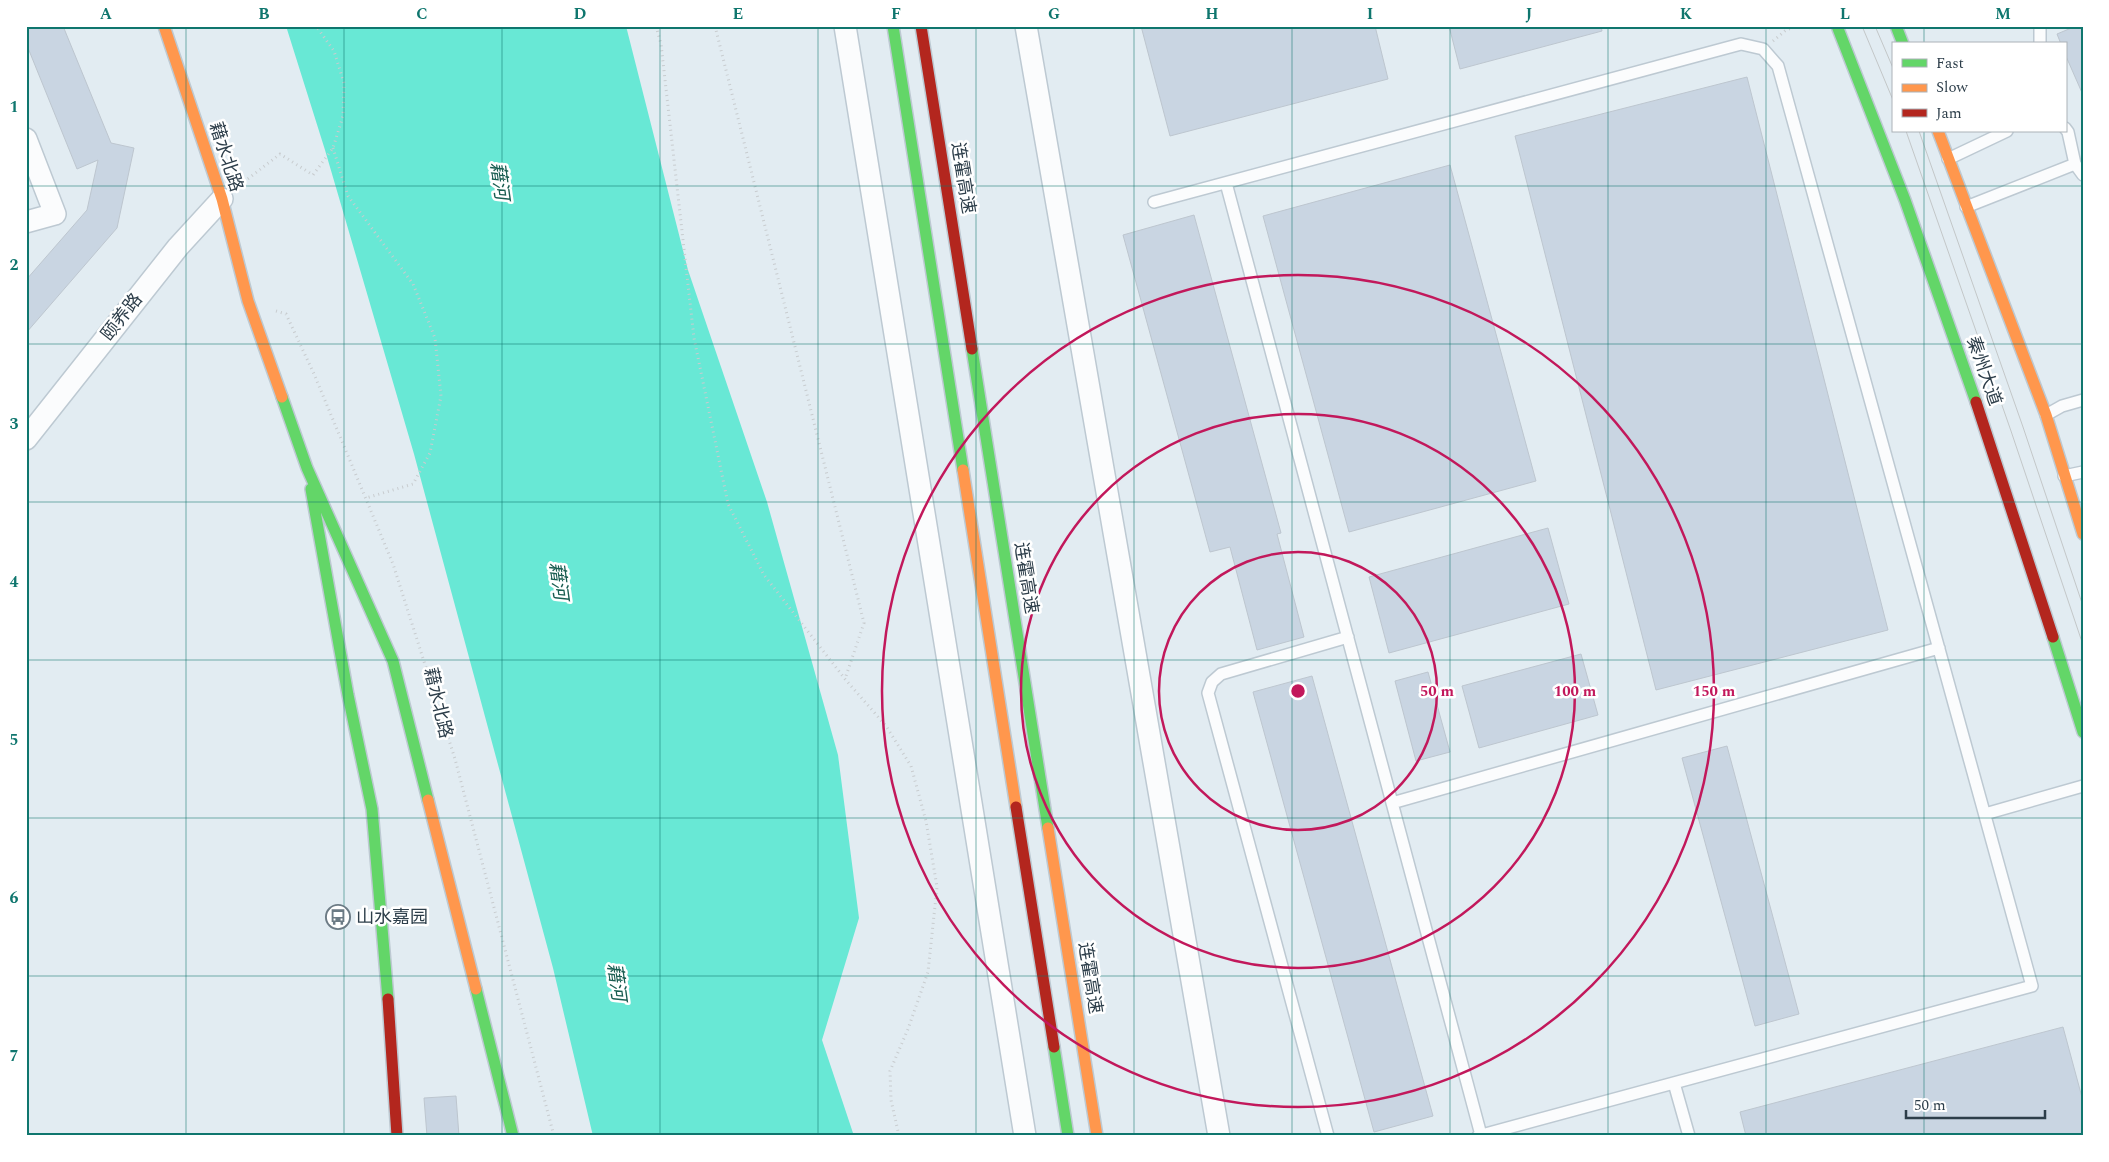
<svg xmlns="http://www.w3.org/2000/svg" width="2109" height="1162" viewBox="0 0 2109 1162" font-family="Spectral,'Noto Sans SC',serif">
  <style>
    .water { fill: #68e8d5 }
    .building { fill: #c9d5e2; stroke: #bdc6cf }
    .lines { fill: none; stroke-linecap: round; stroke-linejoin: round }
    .lane-casing { stroke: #bdc9d2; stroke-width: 14 }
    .street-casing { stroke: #bdc9d2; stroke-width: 24 }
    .fast-casing { stroke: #bdc9d2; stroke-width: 14 }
    .slow-casing { stroke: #bdc9d2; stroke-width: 14 }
    .jam-casing { stroke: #bdc9d2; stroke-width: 14 }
    .path { stroke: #c8cccf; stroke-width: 3; stroke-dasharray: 1 4; stroke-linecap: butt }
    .lane { stroke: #fbfcfd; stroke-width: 11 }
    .street { stroke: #fbfcfd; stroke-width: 21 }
    .fast { stroke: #63d668; stroke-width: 11 }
    .slow { stroke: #ff974d; stroke-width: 11 }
    .jam { stroke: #b3261e; stroke-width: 11 }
    .tram { stroke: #c3c7c8; stroke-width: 1 }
    .grid { fill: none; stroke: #0f766e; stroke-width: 1; stroke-opacity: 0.55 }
    .ring { fill: none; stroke: #c2185b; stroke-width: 2.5 }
    .labels { text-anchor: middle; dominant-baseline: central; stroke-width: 5; stroke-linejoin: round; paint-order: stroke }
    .street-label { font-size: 18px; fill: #2d3e4a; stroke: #fff }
    .poi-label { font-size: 18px; fill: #2d3e4a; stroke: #fff; text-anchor: start }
    .water-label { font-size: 19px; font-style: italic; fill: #195d51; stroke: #fff }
    .centre { fill: #c2185b; stroke: #fff; stroke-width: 2.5 }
    .ring-label { font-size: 15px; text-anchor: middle; font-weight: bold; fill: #c2185b; stroke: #fff; stroke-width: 5; stroke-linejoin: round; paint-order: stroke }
    .neatline { fill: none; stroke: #0f766e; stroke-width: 2 }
    .grid-label { font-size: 16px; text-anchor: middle; font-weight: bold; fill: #0f766e }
  </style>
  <rect width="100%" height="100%" fill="#e2ecf2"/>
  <path class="water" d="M 286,26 L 626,26 L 688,270 L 767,502 L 838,755 L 859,918 L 822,1040 L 854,1136 L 593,1136 L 553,968 L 414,454 L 325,150 Z"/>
  <path class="building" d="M 26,26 L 63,26 L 111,143 L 134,148 L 117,228 L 26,333 L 26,280 L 87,210 L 98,160 L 77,169 L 26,43 Z
    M 1141,26 L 1375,26 L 1388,79 L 1170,136 Z
    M 1449,26 L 1601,26 L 1602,31 L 1460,69 Z
    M 2076,26 L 2083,26 L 2083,95 L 2065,54 L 2065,44 L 2061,44 L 2057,34 Z
    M 1747,77 L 1888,630 L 1656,690 L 1515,136 Z
    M 1450,165 L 1536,481 L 1349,532 L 1263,216 Z
    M 1194,215 L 1281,533 L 1277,534 L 1304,637 L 1257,650 L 1230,547 L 1210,552 L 1123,235 Z
    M 1548,528 L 1569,604 L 1389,653 L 1369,577 Z
    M 1581,654 L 1598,715 L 1479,748 L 1462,686 Z
    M 1428,672 L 1450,752 L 1416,761 L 1395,681 Z
    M 1312,676 L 1433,1116 L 1374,1132 L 1253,692 Z
    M 1727,746 L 1799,1014 L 1755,1026 L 1682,758 Z
    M 2063,1027 L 2083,1101 L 2083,1136 L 1746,1136 L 1740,1112 Z
    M 456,1096 L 459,1136 L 427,1136 L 424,1098 Z"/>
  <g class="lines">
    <defs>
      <path id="lane" d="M 2040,26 L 2040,44
        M 2065,128 L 2068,132 L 2075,164
        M 1948,159 L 2007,131
        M 1226,183 L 1481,1135
        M 1154,202 L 1741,44 L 1763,49 L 1778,66 L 2032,986 L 1478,1136
        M 1966,207 L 2075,164 L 2083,175
        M 2046,415 L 2062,406 L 2083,400
        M 2064,476 L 2083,472
        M 1392,803 L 1939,648
        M 1985,814 L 2083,786
        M 1674,1083 L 1689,1136
        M 1328,1136 L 1208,693 L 1212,682 L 1221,674 L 1348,637"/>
      <path id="street" d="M 845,26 L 1025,1136
        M 1026,26 L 1219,1136
        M 26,139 L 55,214 L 26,222
        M 26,439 L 178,247 L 222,199"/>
      <path id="fast" d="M 893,26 L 963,470
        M 1837,26 L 1905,200 L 1976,402
        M 1896,26 L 1903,44
        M 972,349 L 1048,828
        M 282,397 L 307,468 L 393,661 L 428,800
        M 311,489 L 348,695 L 372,809 L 388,999
        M 2053,637 L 2083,732
        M 476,989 L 513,1136
        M 1054,1047 L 1068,1136"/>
      <path id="slow" d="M 164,26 L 222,199 L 248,301 L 282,397
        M 1938,131 L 2046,415 L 2083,534
        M 963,470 L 1016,807
        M 428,800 L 476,989
        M 1048,828 L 1097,1136"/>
      <path id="jam" d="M 921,26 L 972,349
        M 1976,402 L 2053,637
        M 1016,807 L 1054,1047
        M 388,999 L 397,1136"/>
    </defs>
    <use href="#lane" class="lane-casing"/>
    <use href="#street" class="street-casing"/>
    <use href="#fast" class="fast-casing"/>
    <use href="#slow" class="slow-casing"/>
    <use href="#jam" class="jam-casing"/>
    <path class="path" d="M 656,26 L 661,44 L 694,338 L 728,504 L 764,575 L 845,679 L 886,726 L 911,766 L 926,821 L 937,887 L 928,972 L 908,1029 L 890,1071 L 891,1100 L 899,1136
      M 715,26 L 864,623 L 845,679
      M 1773,41 L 1786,30 L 1797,26
      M 333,148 L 348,196 L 413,284 L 435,338 L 441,396 L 430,453 L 413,484 L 366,498
      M 240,185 L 280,154 L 313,175 L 333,148 L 343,116 L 344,83 L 334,51 L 316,26
      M 276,311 L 286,314 L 314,374 L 393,564 L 455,759 L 554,1136"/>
    <use href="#lane" class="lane"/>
    <use href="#street" class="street"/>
    <use href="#fast" class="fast"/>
    <use href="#slow" class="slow"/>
    <use href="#jam" class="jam"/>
    <path class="tram" d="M 1862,26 L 1893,100
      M 1875,26 L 1893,68
      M 1906,131 L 2011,431 L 2083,645
      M 1919,131 L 2023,427 L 2083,606"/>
  </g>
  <path class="grid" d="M 186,26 L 186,1136M 344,26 L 344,1136M 502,26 L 502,1136M 660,26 L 660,1136M 818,26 L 818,1136M 976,26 L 976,1136M 1134,26 L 1134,1136M 1292,26 L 1292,1136M 1450,26 L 1450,1136M 1608,26 L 1608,1136M 1766,26 L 1766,1136M 1924,26 L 1924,44M 1924,131 L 1924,1136M 26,186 L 2083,186M 26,344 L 2083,344M 26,502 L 2083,502M 26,660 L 2083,660M 26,818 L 2083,818M 26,976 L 2083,976"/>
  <g class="ring">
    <circle cx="1298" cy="691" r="139"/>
    <circle cx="1298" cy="691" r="277"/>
    <circle cx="1298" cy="691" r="416"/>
  </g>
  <defs>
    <symbol id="bus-ring" viewBox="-11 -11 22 22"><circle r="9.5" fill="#fff" stroke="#6c7b85" stroke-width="1.5"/><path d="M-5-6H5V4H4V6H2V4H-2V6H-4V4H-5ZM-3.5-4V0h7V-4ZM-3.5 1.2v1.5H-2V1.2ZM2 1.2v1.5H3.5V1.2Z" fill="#6c7b85"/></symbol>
  </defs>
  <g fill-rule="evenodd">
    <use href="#bus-ring" x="324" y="903" width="28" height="28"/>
  </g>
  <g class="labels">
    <g class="street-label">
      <text transform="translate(226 157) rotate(72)">藉水北路</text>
      <text transform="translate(963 178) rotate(81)">连霍高速</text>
      <text transform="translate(122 317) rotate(-52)">颐养路</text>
      <text transform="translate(1984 371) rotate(71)">秦州大道</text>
      <text transform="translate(1026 578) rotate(81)">连霍高速</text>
      <text transform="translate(438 703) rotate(77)">藉水北路</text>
      <text transform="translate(1090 978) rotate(81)">连霍高速</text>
    </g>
    <g class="poi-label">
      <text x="356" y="917">山水嘉园</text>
    </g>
    <g class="water-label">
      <text transform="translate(499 181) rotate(82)">藉河</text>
      <text transform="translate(558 581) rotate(82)">藉河</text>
      <text transform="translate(616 982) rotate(82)">藉河</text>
    </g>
  </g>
  <circle cx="1298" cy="691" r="8" class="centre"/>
  <g class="ring-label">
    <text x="1437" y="696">50 m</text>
    <text x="1575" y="696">100 m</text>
    <text x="1714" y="696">150 m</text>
  </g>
  <rect width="2109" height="1162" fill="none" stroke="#ffffff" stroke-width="55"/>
  <rect x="1892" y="42" width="175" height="90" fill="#ffffff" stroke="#abb2b7"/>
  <rect x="1902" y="59" width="25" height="8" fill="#63d668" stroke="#abb2b7"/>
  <text x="1936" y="68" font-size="15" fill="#2d3e4a">Fast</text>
  <rect x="1902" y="84" width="25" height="8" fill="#ff974d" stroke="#abb2b7"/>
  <text x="1936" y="92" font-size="15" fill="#2d3e4a">Slow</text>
  <rect x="1902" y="109" width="25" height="8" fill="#b3261e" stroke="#abb2b7"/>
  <text x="1936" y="118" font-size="15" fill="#2d3e4a">Jam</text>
  <path d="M1906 1110v8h139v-8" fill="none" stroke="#2d3e4a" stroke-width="2.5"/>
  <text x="1914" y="1110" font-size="15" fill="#2d3e4a" stroke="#ffffff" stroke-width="4" paint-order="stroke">50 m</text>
  <rect x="28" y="28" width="2054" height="1106" class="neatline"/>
  <g class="grid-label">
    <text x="106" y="19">A</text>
    <text x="264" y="19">B</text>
    <text x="422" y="19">C</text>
    <text x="580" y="19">D</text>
    <text x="738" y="19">E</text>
    <text x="896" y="19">F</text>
    <text x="1054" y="19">G</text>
    <text x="1212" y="19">H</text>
    <text x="1370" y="19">I</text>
    <text x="1529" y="19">J</text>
    <text x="1686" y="19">K</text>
    <text x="1845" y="19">L</text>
    <text x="2003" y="19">M</text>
    <text x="14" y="112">1</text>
    <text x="14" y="270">2</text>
    <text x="14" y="429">3</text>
    <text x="14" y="587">4</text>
    <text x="14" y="745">5</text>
    <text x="14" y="903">6</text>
    <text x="14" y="1061">7</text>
  </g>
</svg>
